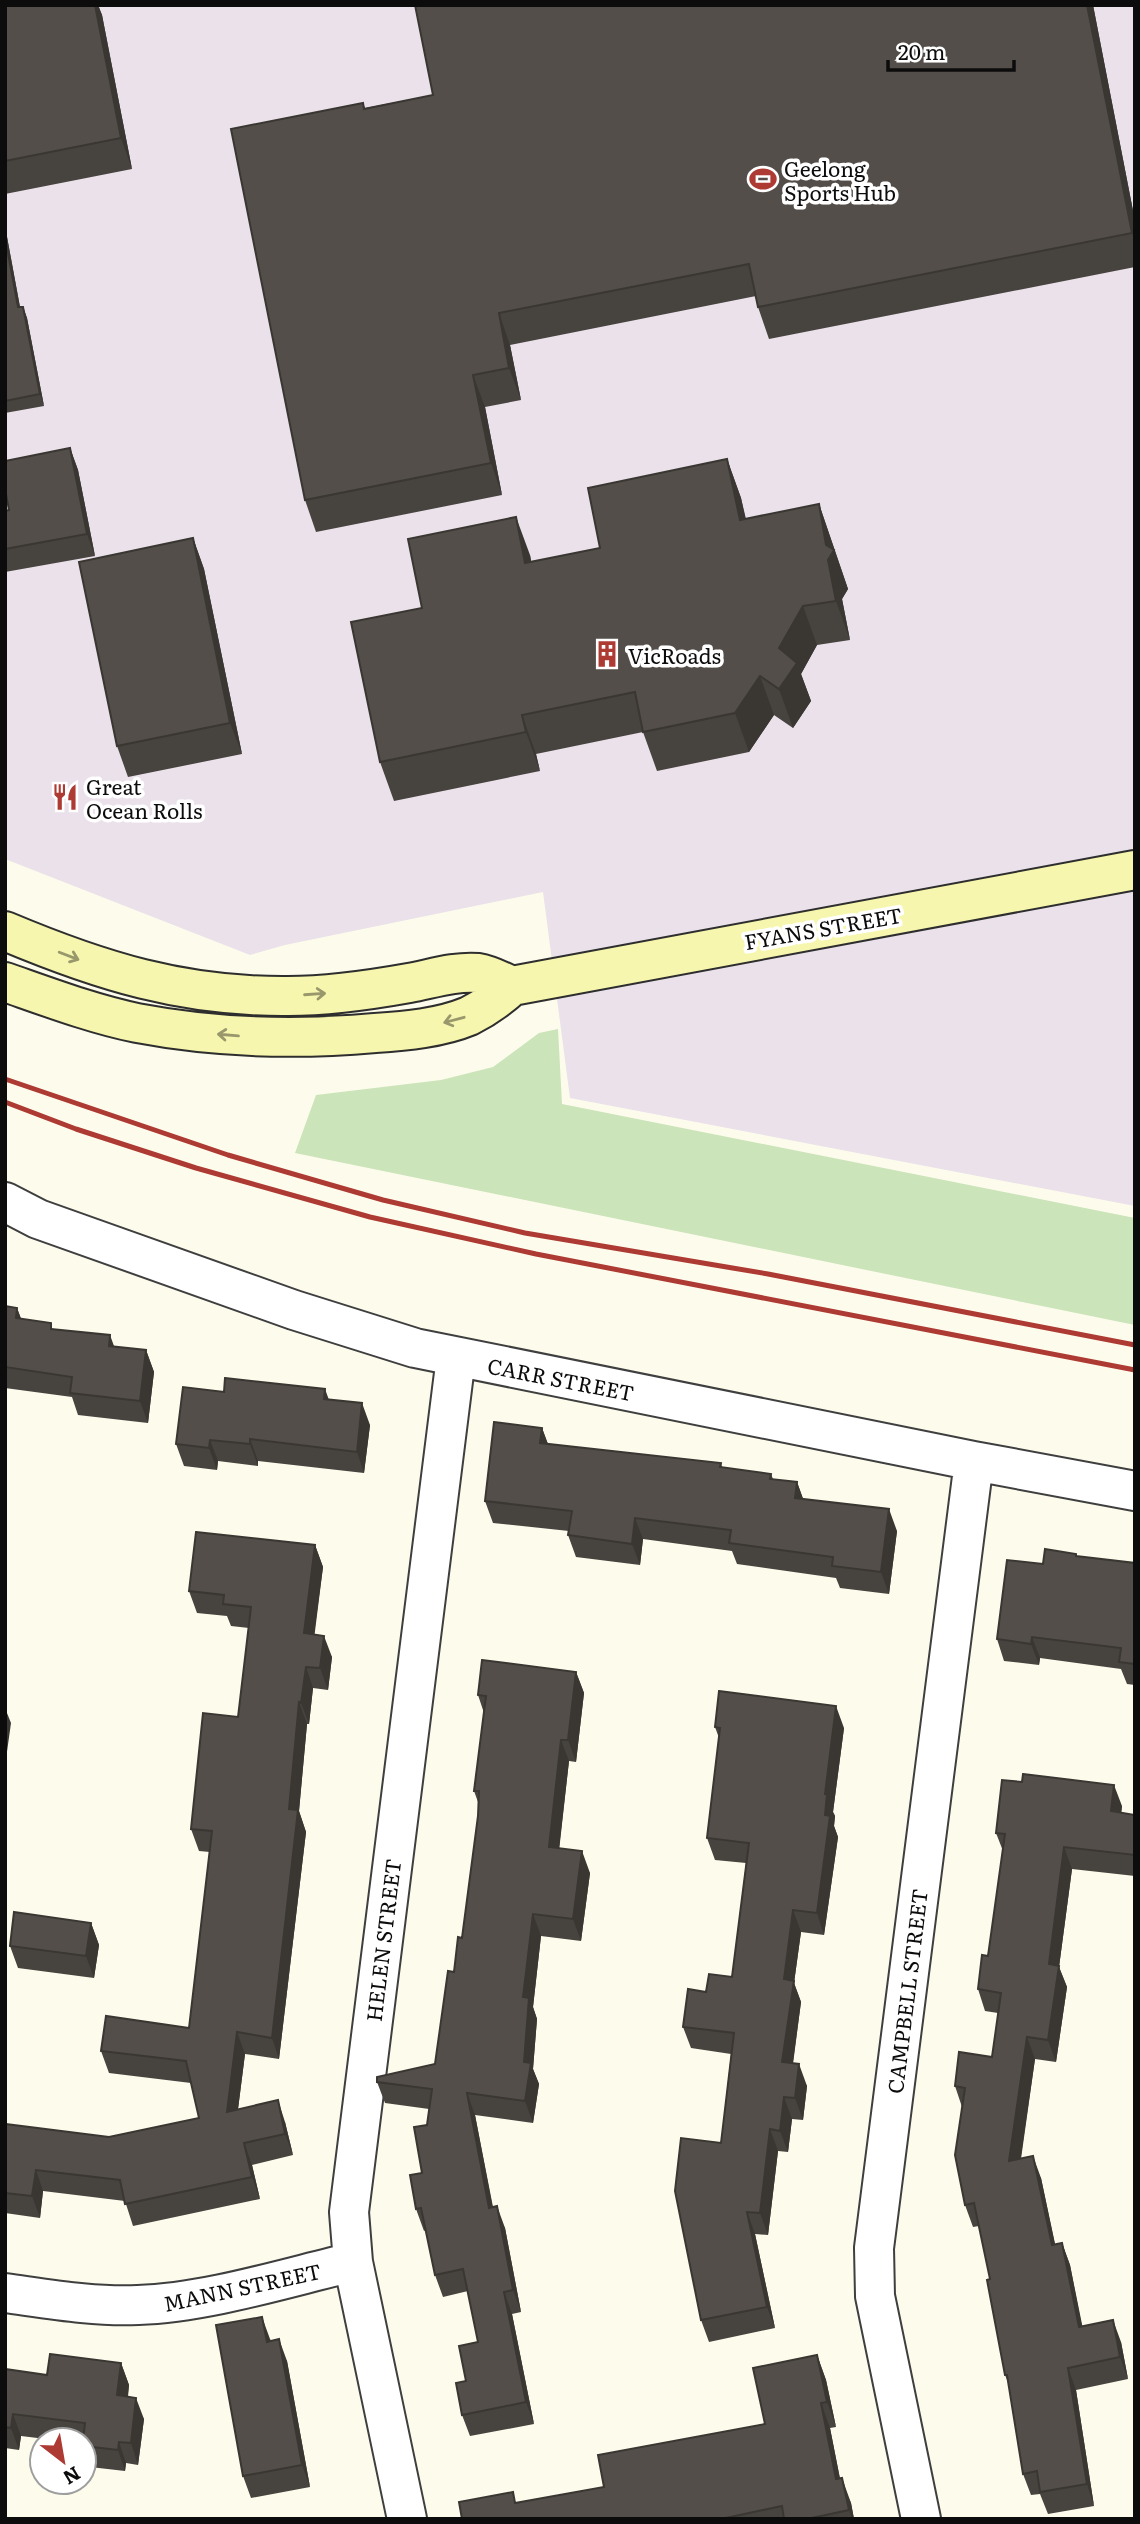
<svg xmlns="http://www.w3.org/2000/svg" width="1140" height="2524" viewBox="0 0 1140 2524" font-family="Literata,serif">
  <style>
    .industrial { fill: #eae1ea }
    .green { fill: #cbe4ba }
    .lines { fill: none; stroke-linecap: round; stroke-linejoin: round }
    .minor-casing { stroke: #3f3f3f; stroke-width: 42 }
    .secondary-casing { stroke: #2e2e2e; stroke-width: 42 }
    .minor { stroke: #fff; stroke-width: 38 }
    .secondary { stroke: #f7f6ae; stroke-width: 38 }
    .rail { stroke: #ad3a33; stroke-width: 5 }
    .wall { fill: #47433f }
    .shaded-wall { fill: #3a3733 }
    .building { fill: #534e49; stroke: #3a3733; stroke-width: 2 }
    .oneway { stroke: #99986d }
    .labels { text-anchor: middle; dominant-baseline: central; stroke-width: 7; stroke-linejoin: round; paint-order: stroke }
    .poi-label { font-size: 21px; fill: #0c0c0c; stroke: #fff; text-anchor: start }
    .street-label { font-size: 21px; fill: #0c0c0c; stroke: #fff }
  </style>
  <rect width="100%" height="100%" fill="#fdfcec"/>
  <path class="industrial" d="M 5,5 L 1135,5 L 1135,1206 L 570,1098 L 543,892 L 285,945 L 250,955 L 5,859 Z"/>
  <path class="green" d="M 558,1029 L 562,1104 L 1135,1218 L 1135,1325 L 295,1153 L 316,1095 L 441,1080 L 493,1067 L 539,1033 Z"/>
  <g class="lines">
    <defs>
      <path id="minor" d="M 5,1202 L 38,1219 L 294,1310 L 415,1348 L 974,1461 L 1135,1491
        M 5,2293 C 49,2299 94,2307 138,2305 C 206,2303 285,2278 353,2262
        M 407,2519 L 353,2262 L 349,2212 L 456,1357
        M 921,2519 L 875,2296 L 874,2248 L 974,1461"/>
      <path id="secondary" d="M 5,931 C 100,971 183,997 288,996 C 328,996 370,990 409,983 C 431,979 455,971 478,973 C 490,975 501,981 512,986
        M 5,982 C 48,997 93,1014 137,1023 C 216,1038 296,1040 375,1033 C 406,1031 440,1028 469,1016 C 485,1008 499,998 512,986 L 1135,870"/>
    </defs>
    <use href="#minor" class="minor-casing"/>
    <use href="#secondary" class="secondary-casing"/>
    <use href="#minor" class="minor"/>
    <use href="#secondary" class="secondary"/>
    <path class="rail" d="M 5,1079 L 228,1155 L 383,1200 L 525,1233 L 768,1274 L 1135,1345
      M 5,1102 L 76,1129 L 196,1168 L 370,1217 L 536,1254 L 1135,1370"/>
  </g>
  <path class="wall" d="M 5,5 L 98,5 L 102,15 L 132,169 L 5,194 Z
    M 415,5 L 1093,5 L 1135,221 L 1135,267 L 769,339 L 758,307 L 756,296 L 510,345 L 521,400 L 485,407 L 502,495 L 316,532 L 305,500 L 363,103 L 365,108 L 433,95 Z
    M 5,226 L 20,307 L 23,307 L 27,318 L 44,406 L 5,413 Z
    M 70,448 L 78,470 L 95,556 L 5,572 L 5,511 L 9,510 Z
    M 727,459 L 741,498 L 746,519 L 819,504 L 848,589 L 842,599 L 850,640 L 817,645 L 801,674 L 811,701 L 793,728 L 774,715 L 749,752 L 657,771 L 643,732 L 536,754 L 540,771 L 394,801 L 380,762 L 422,608 L 530,555 L 531,562 L 600,548 Z
    M 193,538 L 204,569 L 242,754 L 128,777 L 117,746 Z
    M 5,1306 L 17,1308 L 21,1319 L 114,1347 L 146,1350 L 154,1372 L 148,1423 L 78,1415 L 72,1397 L 5,1388 Z
    M 224,1392 L 329,1400 L 370,1425 L 364,1473 L 258,1461 L 258,1466 L 218,1461 L 217,1470 L 184,1466 L 176,1444 Z
    M 542,1428 L 548,1444 L 721,1463 L 722,1467 L 771,1474 L 773,1479 L 797,1482 L 803,1499 L 897,1531 L 889,1594 L 840,1588 L 836,1578 L 737,1564 L 732,1551 L 643,1539 L 640,1565 L 576,1557 L 568,1535 L 569,1531 L 493,1523 L 485,1501 Z
    M 315,1545 L 323,1567 L 314,1634 L 332,1657 L 328,1690 L 313,1688 L 309,1724 L 307,1724 L 299,1811 L 306,1832 L 279,2059 L 245,2054 L 238,2109 L 285,2122 L 293,2155 L 252,2165 L 260,2199 L 133,2226 L 125,2201 L 43,2191 L 40,2218 L 5,2213 L 5,2124 L 109,2137 L 199,2118 L 191,2083 L 109,2073 L 101,2051 L 189,2028 L 210,1852 L 199,1851 L 191,1829 L 238,1717 L 249,1628 L 231,1626 L 227,1616 L 197,1613 L 189,1591 Z
    M 1077,1556 L 1135,1563 L 1135,1685 L 1127,1684 L 1121,1669 L 1040,1658 L 1039,1665 L 1004,1661 L 997,1639 L 1043,1564 Z
    M 576,1672 L 584,1693 L 576,1762 L 569,1761 L 559,1848 L 590,1873 L 581,1941 L 541,1936 L 533,2007 L 537,2019 L 533,2069 L 539,2084 L 533,2123 L 475,2115 L 493,2207 L 505,2228 L 521,2312 L 512,2314 L 534,2424 L 470,2436 L 462,2415 L 466,2381 L 478,2342 L 468,2291 L 443,2297 L 435,2275 L 426,2230 L 424,2231 L 416,2209 L 422,2173 L 429,2109 L 385,2103 L 377,2082 L 435,2064 L 462,1938 L 478,1816 L 478,1802 L 474,1791 L 484,1713 L 478,1695 Z
    M 715,1727 L 844,1728 L 833,1812 L 835,1816 L 834,1826 L 838,1837 L 824,1935 L 801,1932 L 794,1983 L 801,2002 L 793,2064 L 807,2086 L 803,2120 L 792,2119 L 788,2152 L 778,2151 L 768,2235 L 755,2234 L 775,2328 L 709,2342 L 701,2320 L 731,2054 L 691,2048 L 683,2027 L 706,1992 L 732,1977 L 746,1863 L 715,1860 L 707,1838 L 719,1738 Z
    M 1122,1806 L 1121,1813 L 1135,1815 L 1135,1876 L 1072,1869 L 1059,1967 L 1067,1987 L 1056,2062 L 1035,2059 L 1021,2159 L 1041,2178 L 1055,2245 L 1062,2243 L 1070,2265 L 1082,2327 L 1121,2342 L 1128,2379 L 1076,2390 L 1094,2506 L 1048,2514 L 1040,2494 L 1031,2495 L 1023,2474 L 1010,2387 L 1005,2375 L 990,2279 L 979,2226 L 973,2227 L 965,2205 L 962,2107 L 955,2086 L 992,2057 L 998,2013 L 985,2011 L 978,1989 L 988,1956 L 1003,1851 L 996,1833 Z
    M 91,1923 L 99,1945 L 94,1978 L 18,1968 L 10,1946 Z
    M 270,2339 L 271,2341 L 287,2361 L 310,2487 L 251,2498 L 243,2476 Z
    M 817,2355 L 826,2380 L 836,2427 L 830,2428 L 840,2479 L 851,2503 L 854,2519 L 462,2519 L 517,2503 L 604,2487 L 765,2424 Z
    M 121,2363 L 129,2385 L 128,2397 L 144,2419 L 138,2465 L 126,2463 L 125,2471 L 90,2467 L 84,2450 L 84,2440 L 54,2440 L 21,2436 L 19,2450 L 5,2448 L 5,2369 L 47,2375 Z"/>
  <path class="shaded-wall" d="M 95,5 L 98,5 L 102,15 L 132,169 L 121,138 Z
    M 1087,5 L 1093,5 L 1135,221 L 1135,242 L 1132,233 Z
    M 5,226 L 22,318 L 18,307 L 5,237 Z
    M 23,307 L 27,318 L 44,406 L 40,394 Z
    M 499,313 L 510,345 L 521,400 L 509,368 Z
    M 473,375 L 485,407 L 502,495 L 491,463 Z
    M 70,448 L 78,470 L 95,556 L 87,534 Z
    M 727,459 L 741,498 L 754,559 L 740,520 Z
    M 819,504 L 848,589 L 842,599 L 850,640 L 836,601 Z
    M 516,517 L 530,555 L 539,602 L 525,563 Z
    M 193,538 L 204,569 L 242,754 L 230,723 Z
    M 803,606 L 817,645 L 801,674 L 811,701 L 793,728 L 779,689 L 779,648 Z
    M 760,676 L 774,715 L 749,752 L 735,713 Z
    M 522,715 L 536,754 L 540,771 L 526,732 Z
    M 17,1308 L 25,1329 L 16,1318 Z
    M 110,1335 L 118,1357 L 109,1346 Z
    M 146,1350 L 154,1372 L 148,1423 L 140,1401 Z
    M 325,1389 L 333,1411 L 324,1399 Z
    M 362,1403 L 370,1425 L 364,1473 L 357,1452 Z
    M 542,1428 L 550,1450 L 540,1443 Z
    M 250,1439 L 258,1461 L 258,1466 L 250,1444 Z
    M 210,1440 L 218,1461 L 217,1470 L 209,1448 Z
    M 797,1482 L 805,1504 L 795,1498 Z
    M 889,1509 L 897,1531 L 889,1594 L 881,1572 Z
    M 635,1518 L 643,1539 L 640,1565 L 632,1544 Z
    M 315,1545 L 323,1567 L 312,1655 L 304,1633 Z
    M 324,1636 L 332,1657 L 328,1690 L 320,1668 Z
    M 1032,1637 L 1040,1658 L 1039,1665 L 1031,1644 Z
    M 306,1667 L 313,1688 L 309,1724 L 301,1703 Z
    M 576,1672 L 584,1693 L 576,1762 L 568,1740 Z
    M 299,1702 L 307,1724 L 299,1811 L 306,1832 L 279,2059 L 272,2038 L 289,1809 Z
    M 836,1706 L 844,1728 L 833,1812 L 835,1816 L 834,1826 L 838,1837 L 824,1935 L 817,1913 L 825,1815 L 825,1794 Z
    M 5,1708 L 11,1723 L 5,1766 Z
    M 561,1740 L 569,1761 L 557,1869 L 549,1847 Z
    M 1114,1785 L 1122,1806 L 1119,1833 L 1111,1811 Z
    M 1064,1847 L 1072,1869 L 1059,1967 L 1067,1987 L 1056,2062 L 1048,2040 L 1049,1964 Z
    M 582,1851 L 590,1873 L 581,1941 L 573,1919 Z
    M 793,1910 L 801,1932 L 794,1983 L 801,2002 L 790,2084 L 782,2062 L 784,1979 Z
    M 533,1914 L 541,1936 L 533,2007 L 537,2019 L 533,2069 L 539,2084 L 533,2123 L 525,2101 L 523,1997 Z
    M 91,1923 L 99,1945 L 94,1978 L 86,1956 Z
    M 237,2032 L 245,2054 L 235,2133 L 227,2112 Z
    M 1027,2037 L 1035,2059 L 1017,2183 L 1009,2161 Z
    M 799,2064 L 807,2086 L 803,2120 L 795,2098 Z
    M 467,2093 L 475,2115 L 497,2230 L 489,2208 Z
    M 784,2097 L 792,2119 L 788,2152 L 780,2131 Z
    M 278,2100 L 285,2122 L 293,2155 L 285,2134 Z
    M 770,2129 L 778,2151 L 768,2235 L 760,2213 Z
    M 244,2143 L 252,2165 L 260,2199 L 252,2177 Z
    M 1033,2156 L 1041,2178 L 1060,2267 L 1052,2245 Z
    M 36,2170 L 43,2191 L 40,2218 L 32,2196 Z
    M 497,2206 L 505,2228 L 521,2312 L 513,2290 Z
    M 747,2212 L 755,2234 L 775,2328 L 767,2307 Z
    M 1062,2243 L 1070,2265 L 1087,2349 L 1079,2327 Z
    M 504,2292 L 512,2314 L 534,2424 L 526,2402 Z
    M 262,2317 L 270,2339 L 275,2363 L 267,2342 Z
    M 1113,2320 L 1121,2342 L 1128,2379 L 1120,2357 Z
    M 279,2339 L 287,2361 L 310,2487 L 302,2465 Z
    M 817,2355 L 826,2380 L 836,2427 L 827,2402 Z
    M 121,2363 L 129,2385 L 125,2417 L 117,2395 Z
    M 1068,2368 L 1076,2390 L 1094,2506 L 1087,2484 Z
    M 136,2398 L 144,2419 L 138,2465 L 131,2443 Z
    M 821,2403 L 830,2428 L 845,2504 L 836,2479 Z
    M 13,2414 L 21,2436 L 19,2450 L 11,2428 Z
    M 119,2442 L 126,2463 L 125,2471 L 118,2450 Z
    M 842,2478 L 851,2503 L 854,2519 L 852,2519 L 849,2510 Z"/>
  <path class="building" d="M 5,5 L 95,5 L 121,138 L 5,161 Z
    M 415,5 L 1087,5 L 1132,233 L 758,307 L 749,264 L 499,313 L 509,368 L 473,375 L 491,463 L 305,500 L 231,129 L 363,103 L 364,109 L 433,95 Z
    M 5,237 L 18,307 L 23,307 L 40,394 L 5,401 Z
    M 70,448 L 87,534 L 5,549 L 5,511 L 9,510 L 5,489 L 5,461 Z
    M 727,459 L 740,520 L 819,504 L 826,545 L 834,550 L 828,560 L 836,601 L 803,606 L 779,648 L 797,663 L 779,689 L 760,676 L 735,713 L 643,732 L 635,692 L 522,715 L 526,732 L 380,762 L 351,622 L 422,608 L 408,539 L 516,517 L 525,563 L 600,548 L 588,488 Z
    M 193,538 L 230,723 L 117,746 L 79,562 Z
    M 5,1306 L 17,1308 L 16,1318 L 51,1323 L 51,1329 L 110,1335 L 109,1346 L 146,1350 L 140,1401 L 70,1393 L 72,1377 L 5,1367 Z
    M 225,1378 L 325,1389 L 324,1399 L 362,1403 L 357,1452 L 250,1439 L 250,1444 L 210,1440 L 209,1448 L 176,1444 L 183,1387 L 224,1392 Z
    M 494,1422 L 542,1428 L 540,1443 L 721,1463 L 720,1467 L 771,1474 L 770,1479 L 797,1482 L 795,1498 L 889,1509 L 881,1572 L 832,1566 L 833,1557 L 729,1543 L 731,1530 L 635,1518 L 632,1544 L 568,1535 L 572,1511 L 485,1501 Z
    M 196,1532 L 315,1545 L 304,1633 L 324,1636 L 320,1668 L 306,1667 L 301,1703 L 299,1702 L 289,1809 L 298,1810 L 272,2038 L 237,2032 L 227,2112 L 278,2100 L 285,2134 L 244,2143 L 252,2177 L 125,2204 L 120,2180 L 36,2170 L 32,2196 L 5,2193 L 5,2124 L 109,2137 L 199,2118 L 186,2061 L 101,2051 L 106,2016 L 189,2028 L 212,1831 L 191,1829 L 203,1713 L 238,1717 L 251,1607 L 223,1604 L 224,1595 L 189,1591 Z
    M 1045,1549 L 1076,1554 L 1076,1556 L 1135,1563 L 1135,1664 L 1119,1662 L 1121,1648 L 1032,1637 L 1031,1644 L 997,1639 L 1007,1560 L 1043,1564 Z
    M 482,1660 L 576,1672 L 568,1740 L 561,1740 L 549,1847 L 582,1851 L 573,1919 L 533,1914 L 523,1997 L 529,1998 L 524,2062 L 531,2063 L 525,2101 L 467,2093 L 489,2208 L 497,2206 L 513,2290 L 504,2292 L 526,2402 L 462,2415 L 456,2383 L 466,2381 L 459,2346 L 478,2342 L 463,2269 L 435,2275 L 421,2208 L 416,2209 L 410,2175 L 422,2173 L 414,2127 L 427,2125 L 432,2089 L 377,2082 L 377,2077 L 435,2064 L 448,1971 L 454,1972 L 458,1937 L 462,1938 L 478,1816 L 479,1791 L 474,1791 L 486,1696 L 478,1695 Z
    M 719,1691 L 836,1706 L 825,1794 L 827,1794 L 825,1815 L 830,1816 L 817,1913 L 793,1910 L 784,1979 L 794,1981 L 782,2062 L 799,2064 L 795,2098 L 784,2097 L 780,2131 L 770,2129 L 760,2213 L 747,2212 L 767,2307 L 701,2320 L 675,2191 L 681,2138 L 721,2143 L 734,2033 L 683,2027 L 688,1989 L 706,1992 L 709,1974 L 732,1977 L 749,1843 L 707,1838 L 720,1728 L 715,1727 Z
    M 1023,1774 L 1114,1785 L 1111,1811 L 1135,1815 L 1135,1855 L 1064,1847 L 1049,1964 L 1059,1966 L 1048,2040 L 1027,2037 L 1009,2161 L 1033,2156 L 1052,2245 L 1062,2243 L 1079,2327 L 1113,2320 L 1120,2357 L 1068,2368 L 1087,2484 L 1040,2492 L 1037,2471 L 1023,2474 L 1007,2375 L 1005,2375 L 987,2280 L 990,2279 L 974,2203 L 965,2205 L 955,2155 L 965,2088 L 955,2086 L 959,2052 L 992,2057 L 1001,1993 L 978,1989 L 982,1955 L 988,1956 L 1005,1834 L 996,1833 L 1002,1780 L 1022,1782 Z
    M 14,1912 L 91,1923 L 86,1956 L 10,1946 Z
    M 262,2317 L 267,2342 L 279,2339 L 302,2465 L 243,2476 L 216,2325 Z
    M 50,2354 L 121,2363 L 117,2395 L 136,2398 L 131,2443 L 119,2442 L 118,2450 L 84,2446 L 84,2440 L 83,2440 L 85,2423 L 13,2414 L 11,2428 L 5,2427 L 5,2369 L 47,2375 Z
    M 817,2355 L 827,2402 L 821,2403 L 836,2479 L 842,2478 L 849,2510 L 807,2519 L 784,2519 L 782,2506 L 721,2519 L 462,2519 L 459,2502 L 513,2492 L 515,2503 L 604,2487 L 598,2455 L 765,2424 L 753,2368 Z"/>
  <defs><path id="oneway-shaft" d="M-6 0H5M1.5-3L5.5 0L1.5 3" fill="none" stroke-width="1.6" stroke-linecap="round" stroke-linejoin="round" transform="scale(1.75)"/></defs>
  <g class="oneway">
    <use href="#oneway-shaft" transform="translate(69 956) rotate(21)"/>
    <use href="#oneway-shaft" transform="translate(315 994) rotate(-4)"/>
    <use href="#oneway-shaft" transform="translate(454 1020) rotate(165)"/>
    <use href="#oneway-shaft" transform="translate(228 1035) rotate(-175)"/>
  </g>
  <defs>
    <symbol id="stadium-bare" viewBox="-9 -9 18 18"><path d="M0-5a6.5 5 0 1 0 0 10a6.5 5 0 1 0 0-10ZM-3.5-1.8h7v3.6h-7Z" fill="#ad3a33" stroke="#fff" stroke-width="2.5" paint-order="stroke"/></symbol>
    <symbol id="building-bare" viewBox="-9 -9 18 18"><path d="M-4-6H4V6H1V3H-1V6H-4ZM-2.5-4.3h1.7v1.8h-1.7ZM.8-4.3h1.7v1.8H.8ZM-2.5-1h1.7V.8h-1.7ZM.8-1h1.7V.8H.8Z" fill="#ad3a33" stroke="#fff" stroke-width="2.5" paint-order="stroke"/></symbol>
    <symbol id="restaurant-bare" viewBox="-9 -9 18 18"><path d="M-5-6h1v4h1v-4h1v4h1v-4h1v5L-1.5 .5V6h-2V.5L-5-1ZM5-6V6H3V1.5H1.5Q1.5-4 5-6Z" fill="#ad3a33" stroke="#fff" stroke-width="2.5" paint-order="stroke"/></symbol>
  </defs>
  <g fill-rule="evenodd">
    <use href="#stadium-bare" x="744" y="160" width="38" height="38"/>
    <use href="#building-bare" x="588" y="635" width="38" height="38"/>
    <use href="#restaurant-bare" x="46" y="778" width="38" height="38"/>
  </g>
  <g class="labels">
    <g class="poi-label">
      <text x="784" y="167">Geelong<tspan x="784" dy="24">Sports Hub</tspan></text>
      <text x="628" y="654">VicRoads</text>
      <text x="86" y="785">Great<tspan x="86" dy="24">Ocean Rolls</tspan></text>
    </g>
    <g class="street-label">
      <text transform="translate(823 927) rotate(-10)">FYANS STREET</text>
      <text transform="translate(561 1378) rotate(11)">CARR STREET</text>
      <text transform="translate(382 1940) rotate(-83)">HELEN STREET</text>
      <text transform="translate(906 1991) rotate(-83)">CAMPBELL STREET</text>
      <text transform="translate(242 2286) rotate(-12)">MANN STREET</text>
    </g>
  </g>
  <rect width="1140" height="2524" fill="none" stroke="#0c0c0c" stroke-width="14"/>
  <g transform="translate(63 2461) rotate(149)"><circle r="33" fill="#ffffff" stroke="#9e9e9e" stroke-width="2"/>
  <path d="M0-5L12 26L0 18L-12 26Z" fill="#ad3a33"/>
  <text y="-10" font-size="19" font-weight="bold" text-anchor="middle" fill="#0c0c0c">N</text>
  </g>
  <path d="M888 60v10h126v-10" fill="none" stroke="#0c0c0c" stroke-width="3.5"/>
  <text x="898" y="60" font-size="21" fill="#0c0c0c" stroke="#ffffff" stroke-width="5" paint-order="stroke">20 m</text>
</svg>
